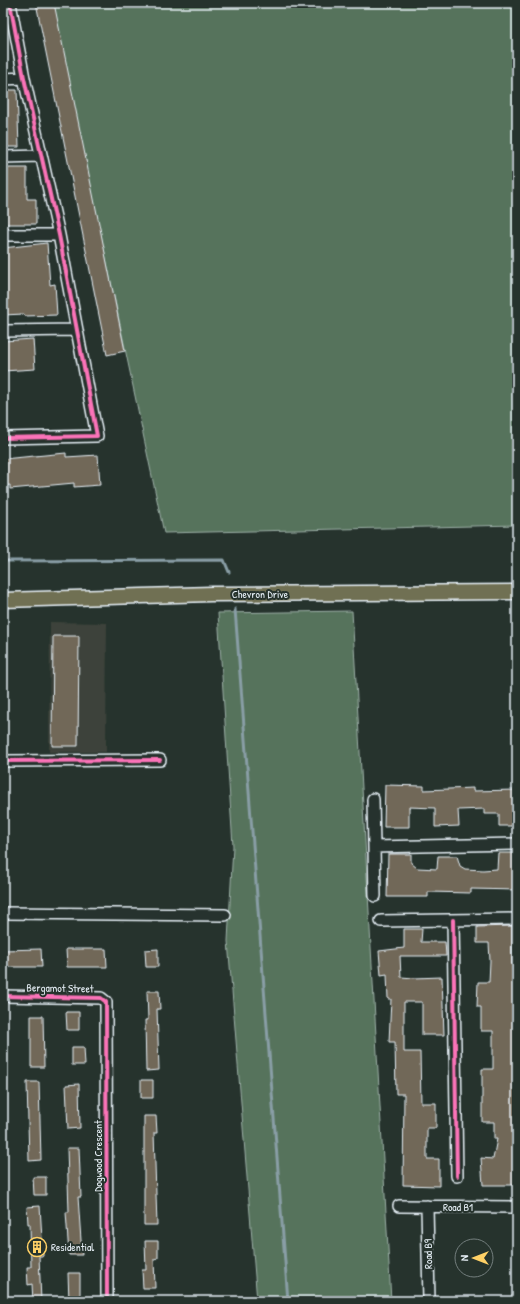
<svg xmlns="http://www.w3.org/2000/svg" width="520" height="1304" viewBox="0 0 520 1304" font-family="'Patrick Hand',sans-serif">
  <style>
    .built { fill: #3c433a }
    .green { fill: #56735b; stroke: #9fb2aa }
    .lines { fill: none; stroke-linecap: round; stroke-linejoin: round }
    .stream { stroke: #899ea6; stroke-width: 3 }
    .building { fill: #716859; stroke: #e8f1f8 }
    .minor-casing { stroke: #e8f1f8; stroke-width: 14 }
    .major-casing { stroke: #e8f1f8; stroke-width: 17 }
    .minor { stroke: #26332d; stroke-width: 11 }
    .major { stroke: #706f52; stroke-width: 14 }
    .cycleway-casing { stroke: #26332d; stroke-width: 6 }
    .cycleway { stroke: #fb73b8; stroke-width: 4 }
    .labels { text-anchor: middle; dominant-baseline: central; stroke-width: 4; stroke-linejoin: round; paint-order: stroke }
    .street-label { font-size: 11px; fill: #e8f1f8; stroke: #26332d }
    .poi-label { font-size: 11px; fill: #e8f1f8; stroke: #26332d; text-anchor: start }
  </style>
  <rect width="100%" height="100%" fill="#26332d"/>
  <filter id="ink" filterUnits="userSpaceOnUse"><feTurbulence type="fractalNoise" baseFrequency=".025" numOctaves="2"/><feDisplacementMap in="SourceGraphic" scale="8" xChannelSelector="R" yChannelSelector="G"/><feConvolveMatrix kernelMatrix="1 2 1 2 8 2 1 2 1" color-interpolation-filters="sRGB"/></filter>
  <g filter="url(#ink)">
    <path class="built" d="M 50,622 L 107,623 L 106,752 L 49,752 Z"/>
    <path class="green" d="M 52,3 L 517,3 L 517,525 L 164,533 Z
      M 352,611 L 391,1301 L 257,1301 L 228,941 L 233,846 L 218,613 Z"/>
    <g class="lines">
      <path class="stream" d="M 3,561 L 224,560 L 229,572
        M 235,609 L 288,1301"/>
    </g>
    <path class="building" d="M 36,3 L 54,3 L 125,351 L 107,355 Z
      M 3,90 L 17,90 L 19,147 L 3,147 Z
      M 3,168 L 27,168 L 27,199 L 36,199 L 36,224 L 3,224 Z
      M 47,243 L 50,285 L 55,284 L 57,315 L 25,316 L 24,314 L 3,315 L 3,248 Z
      M 33,339 L 35,369 L 3,371 L 3,341 Z
      M 66,453 L 66,457 L 98,455 L 100,485 L 74,487 L 74,483 L 10,489 L 10,485 L 3,486 L 3,459 Z
      M 53,636 L 79,636 L 78,746 L 52,746 Z
      M 385,785 L 424,786 L 424,790 L 473,788 L 473,791 L 517,790 L 517,826 L 499,826 L 499,814 L 484,814 L 484,809 L 458,810 L 459,826 L 435,827 L 435,808 L 409,807 L 409,827 L 384,827 Z
      M 498,853 L 517,853 L 517,890 L 471,889 L 471,893 L 428,892 L 428,897 L 387,897 L 388,854 L 411,854 L 411,863 L 417,868 L 437,869 L 438,856 L 457,856 L 460,866 L 465,869 L 483,870 L 497,869 Z
      M 512,926 L 512,964 L 515,964 L 514,1011 L 516,1011 L 517,1051 L 517,1185 L 483,1185 L 481,1158 L 493,1159 L 497,1139 L 494,1139 L 494,1122 L 482,1122 L 482,1069 L 493,1069 L 493,1031 L 481,1031 L 481,1007 L 477,1007 L 478,982 L 489,982 L 490,961 L 489,943 L 477,943 L 477,927 Z
      M 404,929 L 422,929 L 421,942 L 445,942 L 446,956 L 400,956 L 401,977 L 414,978 L 442,977 L 444,1035 L 422,1035 L 422,1002 L 404,1002 L 404,1052 L 420,1052 L 421,1103 L 436,1103 L 436,1128 L 427,1128 L 427,1159 L 439,1159 L 439,1186 L 403,1185 L 404,1094 L 396,1094 L 395,1042 L 389,1042 L 391,999 L 388,999 L 387,974 L 381,975 L 379,951 L 404,948 Z
      M 41,949 L 42,967 L 4,967 L 3,950 Z
      M 66,949 L 106,949 L 107,967 L 67,967 Z
      M 158,949 L 158,967 L 146,967 L 145,950 Z
      M 147,991 L 159,991 L 160,1009 L 157,1009 L 159,1070 L 146,1071 L 145,1020 L 148,1020 Z
      M 66,1012 L 79,1012 L 79,1030 L 67,1030 Z
      M 31,1016 L 43,1016 L 44,1067 L 31,1067 Z
      M 72,1047 L 84,1047 L 85,1065 L 72,1065 Z
      M 141,1080 L 153,1080 L 153,1098 L 141,1098 Z
      M 27,1082 L 39,1082 L 41,1160 L 29,1161 Z
      M 79,1084 L 80,1128 L 68,1129 L 66,1085 Z
      M 144,1116 L 156,1116 L 157,1133 L 154,1133 L 157,1225 L 144,1225 Z
      M 67,1148 L 79,1148 L 81,1197 L 78,1197 L 82,1255 L 69,1255 L 66,1212 L 69,1212 Z
      M 33,1177 L 46,1177 L 46,1195 L 34,1195 Z
      M 40,1206 L 43,1256 L 39,1256 L 41,1301 L 33,1301 L 32,1284 L 28,1285 L 27,1267 L 31,1267 L 30,1224 L 28,1224 L 27,1207 Z
      M 145,1241 L 158,1241 L 158,1258 L 154,1259 L 155,1288 L 143,1288 L 142,1270 L 146,1270 Z
      M 68,1273 L 80,1273 L 80,1301 L 69,1301 Z"/>
    <g class="lines">
      <defs>
        <path id="minor" d="M 3,79 L 24,78
          M 3,157 L 41,156
          M 3,235 L 59,235
          M 3,331 L 76,330
          M 3,438 L 97,436 L 59,235 L 24,78 L 10,3
          M 3,761 L 160,760
          M 373,799 L 375,896
          M 374,847 L 517,844
          M 3,913 L 225,915
          M 453,920 L 457,1176
          M 381,921 L 517,919
          M 3,996 L 101,998 L 106,1002 L 107,1301
          M 399,1206 L 517,1207
          M 427,1206 L 429,1301"/>
        <path id="major" d="M 3,600 L 211,594 L 517,592"/>
      </defs>
      <use href="#minor" class="minor-casing"/>
      <use href="#major" class="major-casing"/>
      <use href="#minor" class="minor"/>
      <use href="#major" class="major"/>
      <defs>
        <path id="cycleway" d="M 3,438 L 97,436 L 59,235 L 24,78 L 10,3
          M 3,761 L 160,760
          M 453,920 L 457,1176
          M 3,996 L 101,998 L 106,1002 L 107,1301"/>
      </defs>
      <use href="#cycleway" class="cycleway-casing"/>
      <use href="#cycleway" class="cycleway"/>
    </g>
  </g>
  <defs>
    <symbol id="building-ring" viewBox="-11 -11 22 22"><circle r="9.5" fill="#26332d" stroke="#ffd166" stroke-width="1.5"/><path d="M-4-6H4V6H1V3H-1V6H-4ZM-2.5-4.3h1.7v1.8h-1.7ZM.8-4.3h1.7v1.8H.8ZM-2.5-1h1.7V.8h-1.7ZM.8-1h1.7V.8H.8Z" fill="#ffd166"/></symbol>
  </defs>
  <g fill-rule="evenodd">
    <use href="#building-ring" x="26" y="1236" width="22" height="22"/>
  </g>
  <g class="labels">
    <g class="street-label">
      <text x="260" y="594">Chevron Drive</text>
      <text transform="translate(60 988) rotate(1)">Bergamot Street</text>
      <text transform="translate(98 1156) rotate(-90)">Dogwood Crescent</text>
      <text x="458" y="1207">Road B1</text>
      <text transform="translate(428 1254) rotate(-91)">Road B9</text>
    </g>
    <g class="poi-label">
      <text x="51" y="1247">Residential</text>
    </g>
  </g>
  <rect width="520" height="1304" fill="none" stroke="#26332d" stroke-width="16"/>
  <rect x="8" y="8" width="504" height="1288" fill="none" stroke="#e8f1f8" stroke-width="1.5" filter="url(#ink)"/>
  <g transform="translate(474 1258) rotate(270)"><circle r="19" fill="#26332d" stroke="#747f7e"/>
  <path d="M0-3L7 15L0 10L-7 15Z" fill="#ffd166"/>
  <text y="-6" font-size="11" font-weight="bold" text-anchor="middle" fill="#e8f1f8">N</text>
  </g>
</svg>
